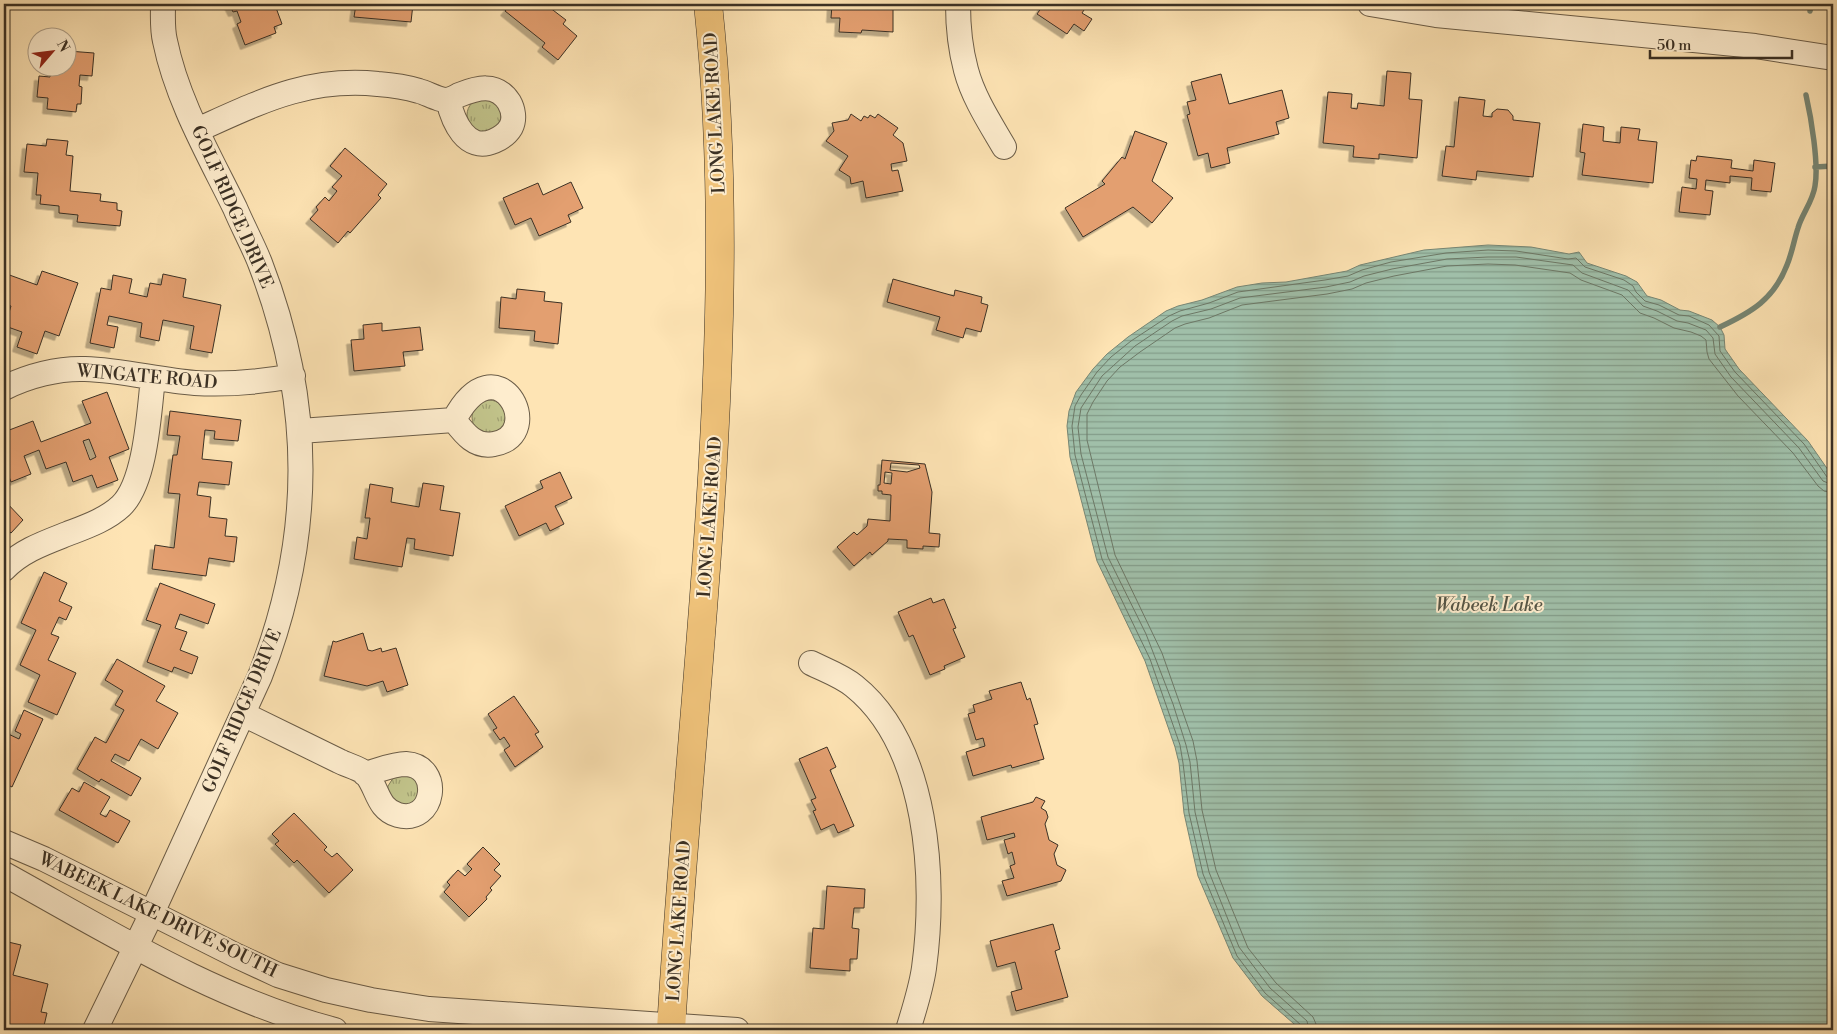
<svg xmlns="http://www.w3.org/2000/svg" width="1837" height="1034" viewBox="0 0 1837 1034" font-family="'Libre Bodoni',serif">
  <style>
    .grass { fill: url(#grass-tufts); stroke: #7e7a58 }
    .water { fill: url(#water-rules); stroke: #778674 }
    .lines { fill: none; stroke-linecap: round; stroke-linejoin: round }
    .shore { stroke: #6d7866; stroke-width: 1 }
    .stream { stroke: #778674; stroke-width: 5.5 }
    .building { fill: #e39f70; stroke: #3a3024; fill-rule: evenodd; filter: url(#shadow) }
    .minor-casing { stroke: #6b5d48; stroke-width: 26 }
    .major-casing { stroke: #3a3024; stroke-width: 29 }
    .minor { stroke: #feedce; stroke-width: 24 }
    .major { stroke: #efc27a; stroke-width: 28 }
    .labels { text-anchor: middle; dominant-baseline: central; stroke-width: 4; stroke-linejoin: round; paint-order: stroke }
    .street-label { font-size: 18px; fill: #3a3024; stroke: #feedce }
    .water-label { font-size: 19px; font-style: italic; fill: #545445; stroke: #feedce }
  </style>
  <defs>
    <pattern id="grass-tufts" width="24" height="20" patternUnits="userSpaceOnUse" patternTransform="scale(1.25)"><rect width="24" height="20" fill="#c2c48b"/><path d="M3 7l-1-3M5 7V3M7 7l1-3M15 17l-1-3M17 17v-4M19 17l1-3" fill="none" stroke="#9fa071"/></pattern>
    <pattern id="water-rules" width="6" height="5" patternUnits="userSpaceOnUse" patternTransform="scale(1.25)"><rect width="6" height="5" fill="#a0bfa9"/><path d="M0 2.5h6" fill="none" stroke="#839c89"/></pattern>
    <filter id="shadow"><feDropShadow dx="-4.5" dy="4.5" stdDeviation="0" flood-color="#0004"/></filter>
  </defs>
  <rect width="100%" height="100%" fill="#fee4b4"/>
  <filter id="stains"><feTurbulence type="fractalNoise" baseFrequency=".004" numOctaves="4"/><feColorMatrix values="0 0 0 0 .2 0 0 0 0 .09 0 0 0 0 .02 0 0 0 .5 -.17"/></filter>
  <radialGradient id="worn" r=".72"><stop offset=".6" stop-color="#630" stop-opacity="0"/><stop offset="1" stop-color="#630" stop-opacity=".3"/></radialGradient>
  <path class="grass" d="M467 115a17 17 0 1 1 34 0a17 17 0 1 1-34 0Z
    M472 417a17 17 0 1 1 34 0a17 17 0 1 1-34 0Z
    M 413,774 L 422,790 L 411,806 L 396,805 L 387,792 L 388,786 L 395,775 Z"/>
  <path class="water" d="M 1488,245 L 1531,247 L 1569,254 L 1579,252 L 1587,263 L 1626,276 L 1637,282 L 1647,296 L 1661,300 L 1680,310 L 1689,311 L 1712,320 L 1720,327 L 1724,335 L 1725,349 L 1739,369 L 1808,441 L 1833,477 L 1833,1030 L 1301,1030 L 1262,996 L 1233,958 L 1198,876 L 1184,813 L 1179,763 L 1175,747 L 1145,661 L 1097,561 L 1070,457 L 1067,426 L 1069,411 L 1076,392 L 1093,369 L 1107,354 L 1128,337 L 1166,311 L 1178,306 L 1202,300 L 1237,287 L 1262,283 L 1286,282 L 1347,271 L 1360,265 L 1424,250 Z"/>
  <g class="lines">
    <path class="shore" d="M 1303,1030 L 1301,1025 L 1265,993 L 1237,956 L 1203,874 L 1189,813 L 1183,763 L 1180,745 L 1150,659 L 1102,559 L 1075,455 L 1072,426 L 1075,406 L 1081,395 L 1097,372 L 1111,357 L 1131,341 L 1169,316 L 1180,311 L 1209,303 L 1238,292 L 1325,280 L 1348,276 L 1362,270 L 1391,262 L 1446,253 L 1488,250 L 1516,251 L 1568,259 L 1576,258 L 1585,267 L 1624,280 L 1633,286 L 1636,292 L 1645,301 L 1659,305 L 1679,315 L 1689,316 L 1709,325 L 1719,336 L 1720,351 L 1735,372 L 1804,444 L 1827,477 L 1833,479
      M 1309,1030 L 1307,1021 L 1270,988 L 1239,947 L 1209,872 L 1195,812 L 1190,762 L 1186,745 L 1173,704 L 1146,634 L 1108,557 L 1081,454 L 1078,427 L 1081,408 L 1102,376 L 1135,346 L 1172,321 L 1182,316 L 1211,309 L 1240,298 L 1326,287 L 1350,282 L 1364,276 L 1392,269 L 1447,259 L 1488,257 L 1516,257 L 1573,265 L 1582,273 L 1628,290 L 1643,306 L 1657,311 L 1677,321 L 1688,323 L 1706,330 L 1713,338 L 1715,354 L 1731,377 L 1799,448 L 1823,481 L 1833,485
      M 1317,1030 L 1316,1024 L 1313,1017 L 1276,983 L 1248,948 L 1216,870 L 1202,810 L 1197,761 L 1193,741 L 1162,653 L 1115,555 L 1087,440 L 1087,414 L 1093,402 L 1107,381 L 1120,367 L 1140,352 L 1175,328 L 1185,324 L 1209,318 L 1242,305 L 1327,294 L 1352,289 L 1366,283 L 1394,276 L 1447,266 L 1488,264 L 1515,265 L 1570,273 L 1581,280 L 1622,295 L 1640,313 L 1654,318 L 1674,328 L 1691,332 L 1701,336 L 1706,340 L 1707,352 L 1709,359 L 1738,396 L 1793,453 L 1818,486 L 1824,491 L 1833,493"/>
    <path class="stream" d="M 1810,11 L 1811,4
      M 1815,167 L 1833,166
      M 1720,327 C 1752,312 1774,299 1787,265 C 1792,253 1794,240 1798,228 C 1802,214 1813,201 1815,186 C 1819,164 1811,117 1806,95"/>
  </g>
  <path class="building" d="M 229,4 L 277,4 L 275,5 L 282,24 L 274,27 L 276,33 L 245,45 L 237,24 L 241,22 L 237,11 L 233,12 Z
    M 356,4 L 413,4 L 411,22 L 354,17 Z
    M 511,4 L 545,4 L 566,20 L 563,24 L 577,36 L 558,60 L 542,47 L 545,43 L 505,11 Z
    M 832,4 L 889,4 L 889,7 L 893,8 L 893,32 L 862,30 L 861,33 L 839,32 L 840,18 L 831,18 Z
    M 1044,4 L 1088,4 L 1082,13 L 1092,19 L 1084,31 L 1074,24 L 1067,34 L 1037,14 Z
    M 68,51 L 94,53 L 92,76 L 80,75 L 79,86 L 82,87 L 81,104 L 77,104 L 76,112 L 47,109 L 48,98 L 37,97 L 39,76 L 50,77 L 51,68 L 68,68 Z
    M 1387,71 L 1411,73 L 1409,99 L 1422,100 L 1417,158 L 1379,154 L 1379,159 L 1353,157 L 1354,146 L 1323,143 L 1328,92 L 1352,94 L 1351,108 L 1357,109 L 1358,103 L 1384,106 Z
    M 1221,74 L 1229,104 L 1282,90 L 1289,118 L 1276,122 L 1279,134 L 1227,148 L 1230,163 L 1211,168 L 1208,153 L 1198,156 L 1187,115 L 1190,114 L 1187,102 L 1196,100 L 1191,82 Z
    M 1459,97 L 1485,100 L 1483,116 L 1492,117 L 1492,113 L 1497,109 L 1508,110 L 1513,116 L 1513,120 L 1540,123 L 1533,177 L 1477,171 L 1476,180 L 1442,176 L 1446,146 L 1454,147 Z
    M 851,114 L 861,121 L 864,116 L 868,118 L 870,115 L 875,118 L 878,114 L 898,128 L 893,135 L 903,143 L 907,161 L 891,164 L 892,171 L 898,170 L 903,191 L 866,198 L 863,181 L 851,184 L 850,177 L 839,170 L 848,156 L 826,141 L 834,131 L 832,123 L 848,120 Z
    M 1583,124 L 1604,127 L 1603,141 L 1620,143 L 1621,127 L 1640,129 L 1638,140 L 1657,142 L 1653,183 L 1582,175 L 1585,153 L 1580,152 Z
    M 1135,131 L 1167,143 L 1152,181 L 1173,198 L 1152,223 L 1133,207 L 1083,237 L 1065,208 L 1105,184 L 1102,181 L 1122,157 L 1125,159 Z
    M 47,139 L 68,141 L 66,155 L 73,156 L 70,191 L 101,194 L 100,201 L 117,203 L 117,210 L 122,211 L 120,226 L 77,222 L 78,215 L 59,213 L 59,206 L 40,204 L 41,195 L 36,195 L 38,173 L 24,172 L 27,144 L 46,146 Z
    M 345,148 L 387,184 L 378,195 L 381,198 L 350,233 L 348,231 L 338,243 L 310,219 L 318,210 L 316,207 L 325,197 L 329,201 L 337,191 L 332,187 L 342,176 L 330,166 Z
    M 1697,156 L 1732,160 L 1731,168 L 1753,171 L 1754,160 L 1775,163 L 1771,192 L 1751,190 L 1752,178 L 1730,176 L 1730,183 L 1706,180 L 1705,190 L 1713,191 L 1710,215 L 1679,212 L 1682,187 L 1696,189 L 1697,179 L 1689,178 L 1691,160 L 1696,161 Z
    M 571,182 L 583,208 L 568,215 L 571,222 L 539,236 L 531,218 L 515,225 L 503,198 L 538,183 L 543,195 Z
    M 42,271 L 78,283 L 59,336 L 45,331 L 37,354 L 17,347 L 22,332 L 5,326 L 11,306 L 4,304 L 4,273 L 37,285 Z
    M 163,274 L 186,279 L 183,297 L 221,305 L 212,353 L 190,349 L 194,326 L 163,320 L 159,341 L 140,337 L 142,323 L 109,316 L 107,325 L 118,327 L 114,348 L 90,343 L 101,288 L 111,290 L 113,275 L 132,279 L 129,293 L 147,297 L 150,283 L 161,285 Z
    M 893,279 L 954,296 L 955,290 L 982,297 L 981,303 L 988,305 L 981,332 L 966,328 L 963,338 L 936,330 L 940,317 L 887,302 Z
    M 517,289 L 545,292 L 544,301 L 562,303 L 558,344 L 534,341 L 535,331 L 499,328 L 501,297 L 516,299 Z
    M 382,323 L 382,331 L 420,327 L 423,350 L 403,352 L 405,366 L 354,371 L 351,340 L 364,339 L 363,325 Z
    M 107,392 L 129,449 L 109,457 L 118,480 L 97,488 L 92,475 L 73,482 L 66,462 L 46,469 L 39,450 L 24,456 L 31,474 L 11,482 L 4,464 L 4,432 L 33,421 L 41,442 L 78,428 L 91,423 L 82,401 ZM 89,439 L 96,457 L 90,460 L 83,441 Z
    M 170,411 L 241,420 L 238,441 L 214,439 L 215,431 L 205,430 L 202,459 L 232,462 L 229,485 L 199,482 L 197,495 L 211,497 L 209,517 L 227,519 L 225,536 L 237,537 L 234,562 L 209,558 L 206,576 L 152,569 L 155,545 L 174,548 L 180,494 L 168,493 L 173,455 L 177,455 L 180,436 L 167,435 Z
    M 882,460 L 925,464 L 932,492 L 929,533 L 940,534 L 939,547 L 923,546 L 923,549 L 907,548 L 907,540 L 888,539 L 888,541 L 872,555 L 870,552 L 854,566 L 837,547 L 854,532 L 857,535 L 867,526 L 868,519 L 890,521 L 891,495 L 882,494 L 882,491 L 878,491 L 878,485 L 880,485 ZM 891,463 L 919,465 L 920,468 L 907,472 L 890,470 ZM 885,472 L 892,473 L 891,484 L 884,483 Z
    M 560,472 L 572,498 L 555,506 L 564,524 L 550,531 L 546,523 L 519,536 L 505,506 L 543,488 L 540,481 Z
    M 423,483 L 444,486 L 440,510 L 460,513 L 453,556 L 414,549 L 415,539 L 407,538 L 402,567 L 354,559 L 357,537 L 367,539 L 370,518 L 365,518 L 370,484 L 393,488 L 391,502 L 419,507 Z
    M 4,500 L 23,520 L 11,533 L 4,526 Z
    M 44,572 L 67,583 L 59,601 L 72,607 L 66,620 L 59,617 L 51,634 L 59,637 L 48,660 L 76,673 L 57,715 L 28,702 L 40,675 L 20,665 L 36,630 L 21,623 Z
    M 160,583 L 215,604 L 208,624 L 180,614 L 175,628 L 187,632 L 180,650 L 198,657 L 192,674 L 174,667 L 172,672 L 147,662 L 161,625 L 146,620 Z
    M 931,598 L 933,603 L 944,599 L 956,628 L 953,629 L 965,657 L 944,666 L 945,669 L 930,675 L 913,635 L 909,637 L 898,612 Z
    M 363,633 L 368,650 L 372,651 L 381,648 L 382,652 L 396,648 L 408,685 L 387,692 L 383,681 L 367,686 L 324,676 L 333,641 L 336,642 Z
    M 117,659 L 165,686 L 156,701 L 178,713 L 158,749 L 141,739 L 129,761 L 115,754 L 111,761 L 141,778 L 131,796 L 101,779 L 99,782 L 77,769 L 95,737 L 106,743 L 124,710 L 115,705 L 123,691 L 105,680 Z
    M 1021,682 L 1027,700 L 1030,698 L 1038,724 L 1034,725 L 1044,759 L 1012,768 L 1011,765 L 973,776 L 966,752 L 985,746 L 983,738 L 976,740 L 968,714 L 975,712 L 973,705 L 992,699 L 989,691 Z
    M 514,696 L 539,732 L 535,734 L 543,747 L 515,767 L 504,750 L 510,746 L 504,737 L 500,740 L 493,730 L 497,728 L 488,714 Z
    M 24,710 L 43,719 L 12,787 L 4,783 L 4,732 L 19,739 L 21,734 L 15,731 Z
    M 827,747 L 836,767 L 830,770 L 854,826 L 838,833 L 834,824 L 821,830 L 813,811 L 816,810 L 811,800 L 816,798 L 799,759 Z
    M 84,782 L 110,797 L 100,814 L 106,817 L 110,810 L 130,821 L 118,843 L 59,810 L 72,788 L 79,792 Z
    M 1036,797 L 1045,801 L 1041,808 L 1046,811 L 1048,817 L 1045,824 L 1049,840 L 1058,845 L 1054,854 L 1057,865 L 1066,870 L 1061,881 L 1007,896 L 1002,881 L 1014,878 L 1010,866 L 1015,864 L 1012,852 L 1008,854 L 1004,840 L 1015,837 L 1014,833 L 987,840 L 981,817 L 1033,802 Z
    M 294,813 L 327,847 L 324,850 L 332,857 L 337,853 L 353,870 L 329,893 L 297,860 L 294,863 L 275,844 L 279,841 L 272,834 Z
    M 483,847 L 500,864 L 494,870 L 501,876 L 490,888 L 492,890 L 486,897 L 487,899 L 469,917 L 444,892 L 450,885 L 447,882 L 458,870 L 465,876 L 472,869 L 467,864 Z
    M 827,886 L 865,889 L 864,908 L 854,908 L 852,928 L 859,929 L 857,959 L 850,959 L 850,971 L 810,968 L 813,928 L 824,929 Z
    M 1053,924 L 1060,949 L 1055,951 L 1068,997 L 1016,1011 L 1011,992 L 1022,989 L 1015,962 L 997,967 L 990,941 Z
    M 4,941 L 21,945 L 13,975 L 48,984 L 41,1012 L 47,1013 L 43,1030 L 4,1030 Z"/>
  <g class="lines">
    <defs>
      <path id="minor" d="M 958,4 C 958,26 960,48 966,70 C 973,97 990,123 1004,147
        M 1370,4 L 1436,15 L 1755,46 L 1833,58
        M 197,130 C 260,102 307,77 378,84 C 392,85 406,87 419,91 C 427,93 440,101 448,100 C 451,99 456,97 459,95 C 477,88 496,82 509,102 C 513,109 515,119 511,127 C 507,134 501,138 494,141 C 466,153 453,121 448,100
        M 4,388 C 28,376 58,368 85,369 C 122,370 158,380 195,383 C 228,385 260,382 293,376
        M 300,431 L 454,420 C 464,433 475,448 494,444 C 548,435 497,338 454,420
        M 4,569 C 21,551 44,543 67,534 C 85,527 106,520 121,506 C 146,482 149,412 153,378
        M 811,663 C 825,670 842,676 854,686 C 929,746 936,881 924,968 C 921,989 914,1010 908,1030
        M 243,714 C 275,730 307,745 339,761 C 346,765 360,768 366,774 C 378,788 377,809 398,815 C 435,825 443,766 406,764 C 392,764 378,771 365,774
        M 4,842 L 44,859 L 237,956 L 278,975 L 326,990 L 371,1000 L 429,1009 L 737,1030
        M 4,874 C 111,933 216,999 335,1030
        M 95,1030 L 152,913 L 260,676 C 314,537 314,403 260,263 C 253,245 243,227 235,208 C 209,155 177,100 165,41 C 162,29 163,16 163,4"/>
      <path id="major" d="M 671,1030 C 681,857 699,683 710,510 C 721,341 726,172 708,4"/>
    </defs>
    <use href="#minor" class="minor-casing"/>
    <use href="#major" class="major-casing"/>
    <use href="#minor" class="minor"/>
    <use href="#major" class="major"/>
  </g>
  <g class="labels">
    <g class="street-label">
      <text transform="translate(715 113) rotate(-93)">LONG LAKE ROAD</text>
      <text transform="translate(232 207) rotate(66)">GOLF RIDGE DRIVE</text>
      <text transform="translate(147 377) rotate(5)">WINGATE ROAD</text>
      <text transform="translate(710 517) rotate(-86)">LONG LAKE ROAD</text>
      <text transform="translate(242 711) rotate(-67)">GOLF RIDGE DRIVE</text>
      <text transform="translate(158 915) rotate(26)">WABEEK LAKE DRIVE SOUTH</text>
      <text transform="translate(679 921) rotate(-86)">LONG LAKE ROAD</text>
    </g>
    <g class="water-label">
      <text x="1489" y="605">Wabeek Lake</text>
    </g>
  </g>
  <rect width="1837" height="1034" fill="none" stroke="#fee4b4" stroke-width="20"/>
  <rect x="5" y="5" width="1827" height="1024" fill="none" stroke="#3a3024" stroke-width="2.5"/>
  <rect x="10" y="10" width="1817" height="1014" fill="none" stroke="#3a3024"/>
  <g transform="translate(52 52) rotate(62)"><circle r="24" fill="#feedce" stroke="#b0a18a"/>
  <path d="M0-4L9 19L0 12L-9 19Z" fill="#8f2418"/>
  <text y="-8" font-size="14" font-weight="bold" text-anchor="middle" fill="#3a3024">N</text>
  </g>
  <path d="M1650 50v8h142v-8" fill="none" stroke="#3a3024" stroke-width="2.5"/>
  <text x="1657" y="50" font-size="15" fill="#3a3024" stroke="#feedce" stroke-width="4" paint-order="stroke">50 m</text>
  <rect width="100%" height="100%" filter="url(#stains)"/>
  <rect width="100%" height="100%" fill="url(#worn)"/>
</svg>
